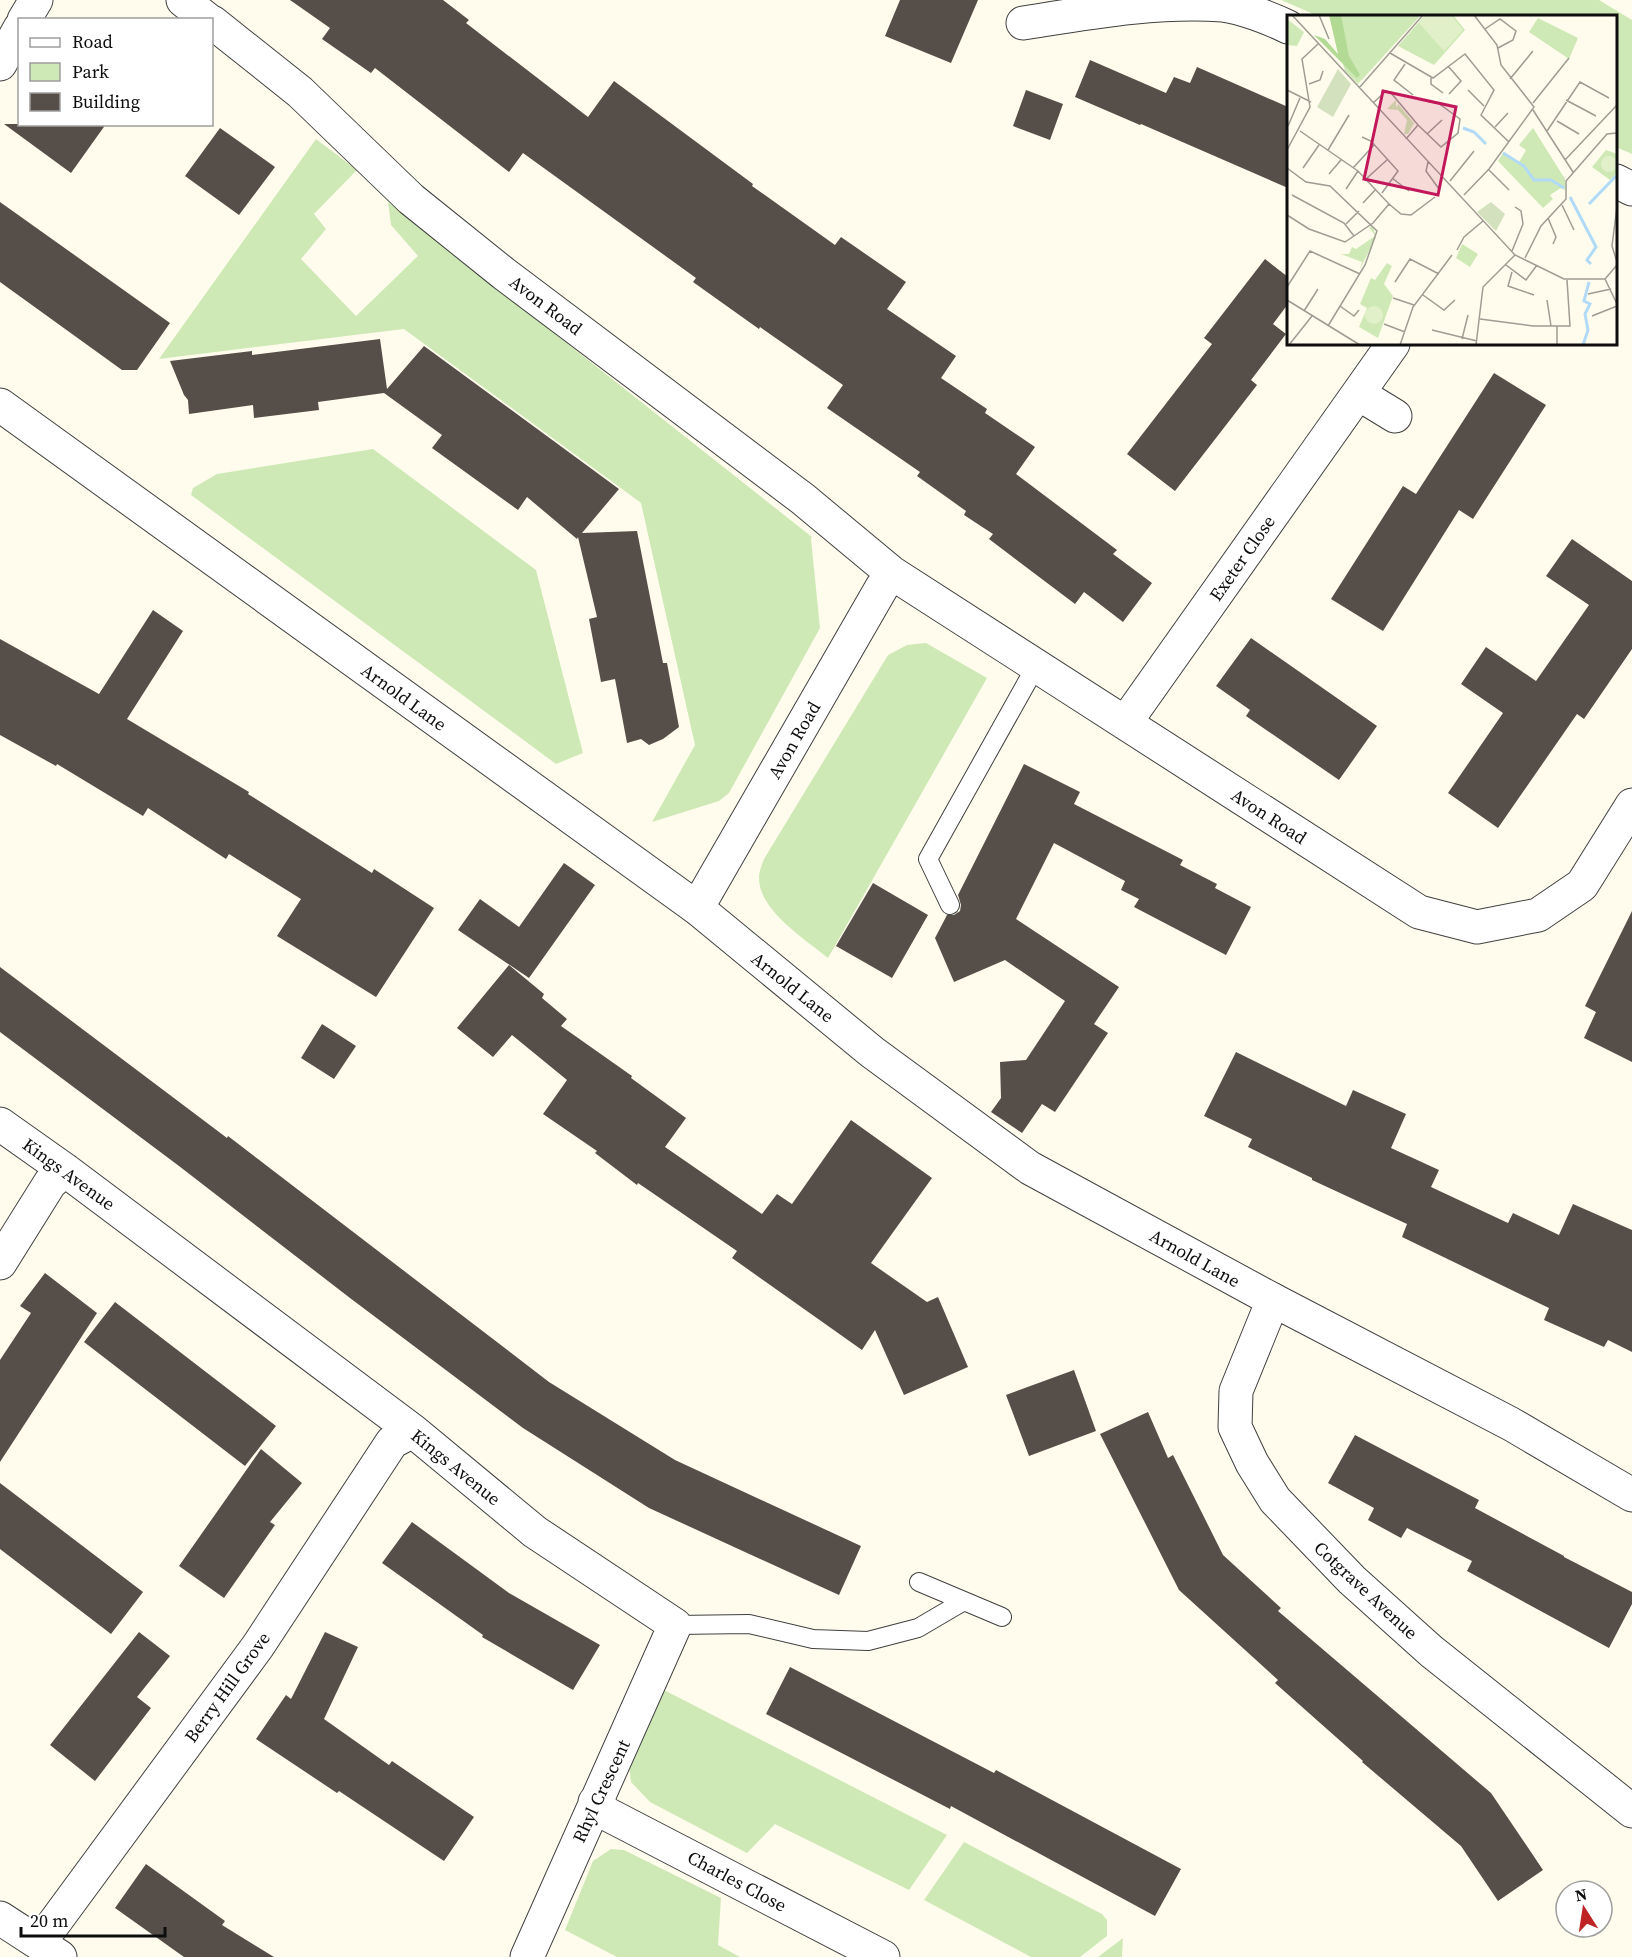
<svg xmlns="http://www.w3.org/2000/svg" width="1632" height="1957" viewBox="0 0 1632 1957" font-family="'Source Serif 4',serif">
  <style>
    .green { fill: #cfe9b6 }
    .building { fill: #564e49 }
    .lines { fill: none; stroke-linecap: round; stroke-linejoin: round }
    .service-casing { stroke: #404040; stroke-width: 20 }
    .minor-casing { stroke: #404040; stroke-width: 35 }
    .tertiary-casing { stroke: #404040; stroke-width: 35 }
    .service { stroke: #fff; stroke-width: 18 }
    .minor { stroke: #fff; stroke-width: 33 }
    .tertiary { stroke: #fff; stroke-width: 33 }
    .labels { text-anchor: middle; dominant-baseline: central; stroke-width: 6; stroke-linejoin: round; paint-order: stroke }
    .street-label { font-size: 18px; fill: #0d0d0d; stroke: #fff }
    .inset-river { fill: none; stroke: #b1daf7; stroke-width: 3 }
    .inset-road { fill: none; stroke: #9e9c93; stroke-width: 1.5 }
    .view { fill: #c2185b; fill-opacity: 0.15; stroke: #c2185b; stroke-width: 3 }
    .inset-edge { fill: none; stroke: #0d0d0d; stroke-width: 3 }
  </style>
  <rect width="100%" height="100%" fill="#fffced"/>
  <path class="green" d="M 1281,0 L 1599,0 L 1632,20 L 1632,154 L 1616,147 L 1616,16 L 1318,16 Z
    M 316,139 L 357,170 L 314,214 L 326,229 L 301,259 L 356,316 L 418,256 L 391,225 L 388,202 L 812,537 L 811,539 L 820,628 L 729,793 L 719,801 L 652,822 L 695,745 L 641,503 L 404,329 L 159,359 Z
    M 373,449 L 536,570 L 583,753 L 556,764 L 191,495 L 193,488 L 217,474 Z
    M 926,643 L 987,678 L 828,958 C 805,939 758,910 759,877 C 759,872 762,864 764,859 L 888,655 L 907,645 Z
    M 662,1689 L 947,1835 L 909,1890 L 775,1824 L 747,1853 L 650,1802 L 631,1782 L 628,1757 Z
    M 964,1842 L 1102,1914 L 1107,1920 L 1107,1936 L 1080,1957 L 1031,1957 L 924,1900 Z
    M 611,1849 L 624,1850 L 721,1898 L 718,1945 L 740,1957 L 617,1957 L 565,1930 L 593,1861 Z
    M 1123,1938 L 1122,1957 L 1098,1957 Z"/>
  <path class="building" d="M 290,0 L 443,0 L 469,20 L 466,23 L 588,117 L 614,81 L 753,184 L 752,186 L 835,245 L 841,237 L 906,282 L 887,309 L 956,356 L 941,378 L 987,409 L 985,413 L 1035,447 L 1016,474 L 1117,550 L 1113,554 L 1152,583 L 1123,622 L 1084,592 L 1075,604 L 989,539 L 993,534 L 964,515 L 966,511 L 917,476 L 920,472 L 827,408 L 843,385 L 760,327 L 759,329 L 693,282 L 696,278 L 523,153 L 509,172 L 375,68 L 371,73 L 322,39 L 330,28 Z
    M 900,0 L 978,0 L 951,63 L 885,36 Z
    M 1090,60 L 1166,93 L 1174,77 L 1190,83 L 1197,67 L 1288,107 L 1288,188 L 1141,124 L 1140,125 L 1075,97 Z
    M 1026,90 L 1063,104 L 1050,140 L 1013,126 Z
    M 4,124 L 106,124 L 71,173 Z
    M 220,128 L 275,167 L 239,215 L 185,176 Z
    M 0,202 L 170,323 L 137,370 L 122,370 L 0,282 Z
    M 1265,259 L 1288,277 L 1288,304 L 1273,324 L 1286,334 L 1251,380 L 1257,385 L 1175,491 L 1127,454 L 1212,344 L 1204,338 Z
    M 380,339 L 387,389 L 424,346 L 619,489 L 582,533 L 637,531 L 663,663 L 667,663 L 679,727 L 663,739 L 649,745 L 641,739 L 627,743 L 615,679 L 601,682 L 589,619 L 597,617 L 578,537 L 577,539 L 527,497 L 518,510 L 432,448 L 442,435 L 384,393 L 318,402 L 319,410 L 254,418 L 253,405 L 189,414 L 188,400 L 184,395 L 170,361 L 252,351 L 252,355 Z
    M 1494,373 L 1546,405 L 1473,519 L 1459,510 L 1383,631 L 1331,599 L 1403,486 L 1416,494 Z
    M 1572,539 L 1632,581 L 1632,649 L 1584,719 L 1577,714 L 1498,828 L 1448,793 L 1503,713 L 1461,684 L 1486,647 L 1536,681 L 1589,605 L 1546,576 Z
    M 153,610 L 183,631 L 127,719 L 249,792 L 248,794 L 372,873 L 374,869 L 434,908 L 376,997 L 277,936 L 301,899 L 229,854 L 226,859 L 148,808 L 143,816 L 57,764 L 56,766 L 0,735 L 0,639 L 99,694 Z
    M 1251,638 L 1377,726 L 1339,780 L 1246,716 L 1250,710 L 1216,686 Z
    M 1024,764 L 1080,792 L 1074,804 L 1183,860 L 1180,865 L 1217,884 L 1215,888 L 1251,907 L 1226,955 L 1134,907 L 1139,899 L 1121,890 L 1125,881 L 1054,843 L 1016,919 L 1119,987 L 1094,1024 L 1108,1033 L 1055,1112 L 1042,1104 L 1022,1133 L 991,1112 L 1001,1098 L 1000,1062 L 1026,1060 L 1065,1001 L 1005,960 L 954,982 L 935,938 L 947,915 L 954,915 L 960,911 L 961,905 L 958,895 Z
    M 564,863 L 595,885 L 529,978 L 458,930 L 480,899 L 519,927 Z
    M 873,883 L 928,915 L 892,978 L 836,946 Z
    M 1632,911 L 1632,1062 L 1584,1038 L 1596,1012 L 1585,1006 Z
    M 509,965 L 544,994 L 542,998 L 567,1019 L 561,1026 L 632,1076 L 631,1078 L 686,1118 L 665,1147 L 762,1214 L 777,1194 L 792,1204 L 851,1120 L 932,1178 L 871,1263 L 927,1302 L 938,1297 L 968,1367 L 904,1395 L 875,1330 L 862,1350 L 732,1258 L 737,1251 L 638,1183 L 637,1185 L 595,1153 L 597,1151 L 543,1114 L 567,1080 L 512,1035 L 493,1057 L 457,1028 Z
    M 0,967 L 227,1138 L 228,1136 L 549,1382 L 675,1460 L 861,1546 L 839,1595 L 649,1508 L 523,1428 L 350,1298 L 179,1166 L 0,1032 Z
    M 322,1024 L 356,1046 L 334,1079 L 301,1058 Z
    M 1236,1052 L 1346,1106 L 1353,1090 L 1406,1114 L 1391,1148 L 1439,1170 L 1431,1187 L 1508,1223 L 1513,1213 L 1559,1235 L 1573,1204 L 1632,1230 L 1632,1352 L 1608,1340 L 1604,1347 L 1544,1320 L 1549,1308 L 1402,1237 L 1407,1224 L 1312,1180 L 1312,1178 L 1248,1147 L 1252,1139 L 1204,1116 Z
    M 45,1273 L 97,1313 L 0,1462 L 0,1360 L 31,1313 L 20,1306 Z
    M 115,1302 L 276,1426 L 245,1466 L 84,1342 Z
    M 1074,1370 L 1096,1431 L 1029,1456 L 1006,1395 Z
    M 1148,1412 L 1168,1458 L 1173,1455 L 1223,1555 L 1281,1608 L 1278,1611 L 1491,1793 L 1543,1870 L 1498,1901 L 1461,1846 L 1362,1762 L 1363,1761 L 1275,1683 L 1278,1680 L 1179,1590 L 1100,1434 Z
    M 1355,1435 L 1479,1500 L 1475,1508 L 1564,1556 L 1564,1557 L 1632,1592 L 1632,1604 L 1609,1648 L 1467,1571 L 1472,1561 L 1407,1528 L 1401,1538 L 1368,1520 L 1374,1508 L 1328,1483 Z
    M 261,1449 L 302,1483 L 270,1522 L 275,1525 L 224,1598 L 179,1566 Z
    M 0,1483 L 143,1592 L 111,1634 L 0,1549 Z
    M 412,1522 L 509,1593 L 600,1645 L 573,1690 L 482,1637 L 483,1635 L 382,1563 Z
    M 139,1632 L 170,1656 L 137,1697 L 151,1708 L 95,1781 L 50,1745 Z
    M 325,1632 L 358,1647 L 324,1719 L 389,1765 L 392,1761 L 474,1817 L 444,1861 L 339,1791 L 337,1793 L 256,1739 L 286,1695 L 291,1699 Z
    M 790,1667 L 994,1773 L 996,1770 L 1181,1869 L 1155,1916 L 951,1806 L 950,1809 L 766,1714 Z
    M 146,1864 L 225,1921 L 222,1925 L 274,1957 L 184,1957 L 115,1908 Z"/>
  <g class="lines">
    <defs>
      <path id="service" d="M 950,905 L 928,859 L 1036,666
        M 919,1582 L 1002,1617
        M 675,1625 L 749,1624 L 813,1639 L 868,1641 L 918,1628 L 964,1601"/>
      <path id="minor" d="M 183,0 L 208,20
        M 24,20 L 36,0
        M 212,22 L 300,92 L 411,199 L 503,273 L 803,499 L 892,573 L 882,587 L 697,908
        M 1023,23 C 1087,13 1158,0 1223,5 C 1241,7 1272,19 1288,27
        M 0,64 L 20,28
        M 1616,181 L 1632,189
        M 1359,394 L 1395,416
        M 892,573 L 1419,912 L 1477,927 L 1538,915 L 1582,885 L 1632,805
        M 1125,723 L 1393,344
        M 0,1124 L 65,1170 L 413,1431 L 535,1532 L 675,1625 L 527,1957
        M 0,1263 L 50,1183 L 65,1170
        M 1273,1300 L 1236,1391 L 1235,1427 L 1252,1463 L 1275,1500 L 1352,1580 L 1431,1651 L 1632,1811
        M 595,1802 L 607,1814 L 883,1957
        M 0,1918 L 60,1957
        M 36,1941 L 52,1926 L 258,1646 L 392,1442 L 413,1431"/>
      <path id="tertiary" d="M 0,405 L 697,908 L 872,1052 L 1030,1168 L 1273,1300 L 1511,1424 L 1632,1495"/>
    </defs>
    <use href="#service" class="service-casing"/>
    <use href="#minor" class="minor-casing"/>
    <use href="#tertiary" class="tertiary-casing"/>
    <use href="#service" class="service"/>
    <use href="#minor" class="minor"/>
    <use href="#tertiary" class="tertiary"/>
  </g>
  <g class="labels">
    <g class="street-label">
      <text transform="translate(546 305) rotate(37)">Avon Road</text>
      <text transform="translate(1242 558) rotate(-55)">Exeter Close</text>
      <text transform="translate(404 697) rotate(36)">Arnold Lane</text>
      <text transform="translate(794 740) rotate(-60)">Avon Road</text>
      <text transform="translate(1269 816) rotate(33)">Avon Road</text>
      <text transform="translate(793 987) rotate(39)">Arnold Lane</text>
      <text transform="translate(69 1174) rotate(36)">Kings Avenue</text>
      <text transform="translate(1195 1258) rotate(29)">Arnold Lane</text>
      <text transform="translate(456 1467) rotate(39)">Kings Avenue</text>
      <text transform="translate(1366 1590) rotate(43)">Cotgrave Avenue</text>
      <text transform="translate(227 1687) rotate(-54)">Berry Hill Grove</text>
      <text transform="translate(601 1791) rotate(-65)">Rhyl Crescent</text>
      <text transform="translate(737 1881) rotate(28)">Charles Close</text>
    </g>
  </g>
  <g transform="translate(1287 15)">
    <rect width="330" height="330" fill="#fffced"/>
    <path d="M 42,0 L 134,0 L 71,69 L 58,56 ZM 138,0 L 166,0 L 178,15 L 147,50 L 111,31 ZM 251,3 L 291,23 L 282,44 L 242,17 ZM 0,4 L 17,17 L 10,31 L 0,30 ZM 109,85 L 109,93 L 111,89 L 127,108 L 121,119 L 117,119 L 120,105 L 111,95 L 100,94 ZM 246,113 L 278,164 L 278,175 L 274,173 L 263,180 L 266,184 L 256,193 L 211,146 L 217,137 L 232,147 L 239,135 L 232,130 ZM 319,135 L 330,139 L 330,158 L 323,165 L 305,152 ZM 82,212 L 86,212 L 89,222 L 73,254 L 75,247 L 54,239 L 62,239 L 65,232 L 69,234 L 88,221 ZM 175,229 L 191,239 L 183,252 L 169,243 ZM 100,248 L 105,251 L 97,269 L 106,281 L 91,323 L 72,312 L 80,293 L 73,289 L 84,263 L 88,265 Z" fill="#cfe9b6"/>
    <path d="M 42,0 L 54,0 L 62,41 L 73,60 L 70,63 L 27,20 L 38,24 L 51,39 Z" fill="#b2da95"/>
    <path d="M 51,54 L 64,69 L 46,102 L 30,92 ZM 204,187 L 218,199 L 209,216 L 190,197 Z" fill="#d4e1be"/>
    <path d="M 138,0 L 164,0 L 176,15 L 157,36 L 132,8 ZM314 149a8 8 0 1 1 16 0a8 8 0 1 1-16 0ZM78 300a9 9 0 1 1 18 0a9 9 0 1 1-18 0Z" fill="#e1f0c8"/>
    <path class="inset-river" d="M 176,113 L 187,117 L 199,129M 216,138 L 237,151 L 247,165 L 264,165 L 277,173M 283,182 L 309,232 L 300,245 L 304,249M 302,189 L 329,161M 296,330 L 301,315 L 298,299 L 303,289 L 297,286 L 302,267"/>
    <path class="inset-road" d="M 5,0 L 228,240 L 277,264 L 318,264M 32,0 L 42,24M 198,14 L 213,4 L 229,16 L 226,25 L 211,33M 103,38 L 146,63 L 178,39 L 207,75 L 194,100 L 222,127M 118,49 L 107,65 L 126,80M 161,51 L 174,66 L 162,79M 144,63 L 144,69 L 156,78M 223,64 L 246,36M 22,69 L 33,65 L 36,56M 72,73 L 136,0M 0,75 L 24,87M 181,75 L 197,91M 279,85 L 309,101M 86,88 L 99,76 L 104,78 L 131,110 L 119,124M 246,88 L 282,43M 246,95 L 286,157M 270,106 L 292,119M 131,110 L 154,132 L 171,118 L 173,104 L 151,88 L 142,87M 1,111 L 13,83M 208,112 L 221,98M 260,116 L 293,67 L 322,83M 140,119 L 155,105M 75,122 L 84,126 L 111,156 L 95,178M 0,135 L 23,92 L 15,44 L 31,29M 41,135 L 62,100M 278,145 L 330,90M 141,147 L 139,156 L 152,174M 0,153 L 19,167 L 43,171 L 90,216 L 78,250 L 41,311M 16,153 L 32,130M 66,153 L 87,130M 202,155 L 222,175M 42,159 L 54,145M 105,163 L 122,176M 79,164 L 101,144M 163,166 L 187,136M 59,174 L 71,156M 5,180 L 57,208 L 67,221M 177,180 L 202,154 L 247,92 L 214,50 L 210,30 L 187,0M 76,188 L 89,174M 102,189 L 114,199 L 124,200 L 148,182M 275,190 L 287,215M 330,192 L 325,231 L 330,247M 0,200 L 22,214 L 58,227 L 86,208 L 102,189 L 71,156 L 13,116M 261,203 L 269,222 L 266,229M 59,209 L 72,196M 170,235 L 177,222 L 196,206M 225,236 L 236,209 L 234,196 L 228,192M 238,243 L 254,211 L 279,184 L 279,166 L 320,119 L 330,118M 219,250 L 239,265 L 250,250M 225,257 L 221,271 L 247,280M 318,264 L 330,289M 318,264 L 330,250M 108,267 L 123,244 L 152,259M 0,272 L 23,236 L 73,259M 301,279 L 324,274M 136,280 L 157,295 L 168,285M 106,283 L 127,290M 0,285 L 73,330M 260,285 L 264,311M 53,291 L 67,301 L 72,295M 17,296 L 31,274M 305,301 L 330,291M 193,304 L 246,311 L 283,311 L 280,265M 97,309 L 118,317M 145,315 L 190,326M 175,324 L 181,300M 2,330 L 25,301M 113,330 L 126,292 L 165,240M 189,330 L 196,272 L 228,240M 270,330 L 270,311"/>
    <path class="view" d="M 96,76 L 169,92 L 151,180 L 77,164 Z"/>
    <rect width="330" height="330" class="inset-edge"/>
  </g>
  <rect x="18" y="18" width="195" height="108" fill="#ffffff" stroke="#9e9e9e" stroke-width="1.5"/>
  <rect x="30" y="38" width="30" height="9" fill="#ffffff" stroke="#9e9e9e" stroke-width="1.5"/>
  <text x="72" y="48" font-size="18" fill="#0d0d0d">Road</text>
  <rect x="30" y="63" width="30" height="18" fill="#cfe9b6" stroke="#9e9e9e" stroke-width="1.5"/>
  <text x="72" y="78" font-size="18" fill="#0d0d0d">Park</text>
  <rect x="30" y="93" width="30" height="18" fill="#564e49" stroke="#9e9e9e" stroke-width="1.5"/>
  <text x="72" y="108" font-size="18" fill="#0d0d0d">Building</text>
  <g transform="translate(1584 1909) rotate(348)"><circle r="28" fill="#ffffff" stroke="#9e9e9e" stroke-width="1.5"/>
  <path d="M0-4.5L10 22L0 15L-10 22Z" fill="#be2425"/>
  <text y="-9" font-size="16" font-weight="bold" text-anchor="middle" fill="#0d0d0d">N</text>
  </g>
  <path d="M21 1927v9h144v-9" fill="none" stroke="#0d0d0d" stroke-width="3"/>
  <text x="30" y="1927" font-size="18" fill="#0d0d0d" stroke="#ffffff" stroke-width="4.5" paint-order="stroke">20 m</text>
</svg>
